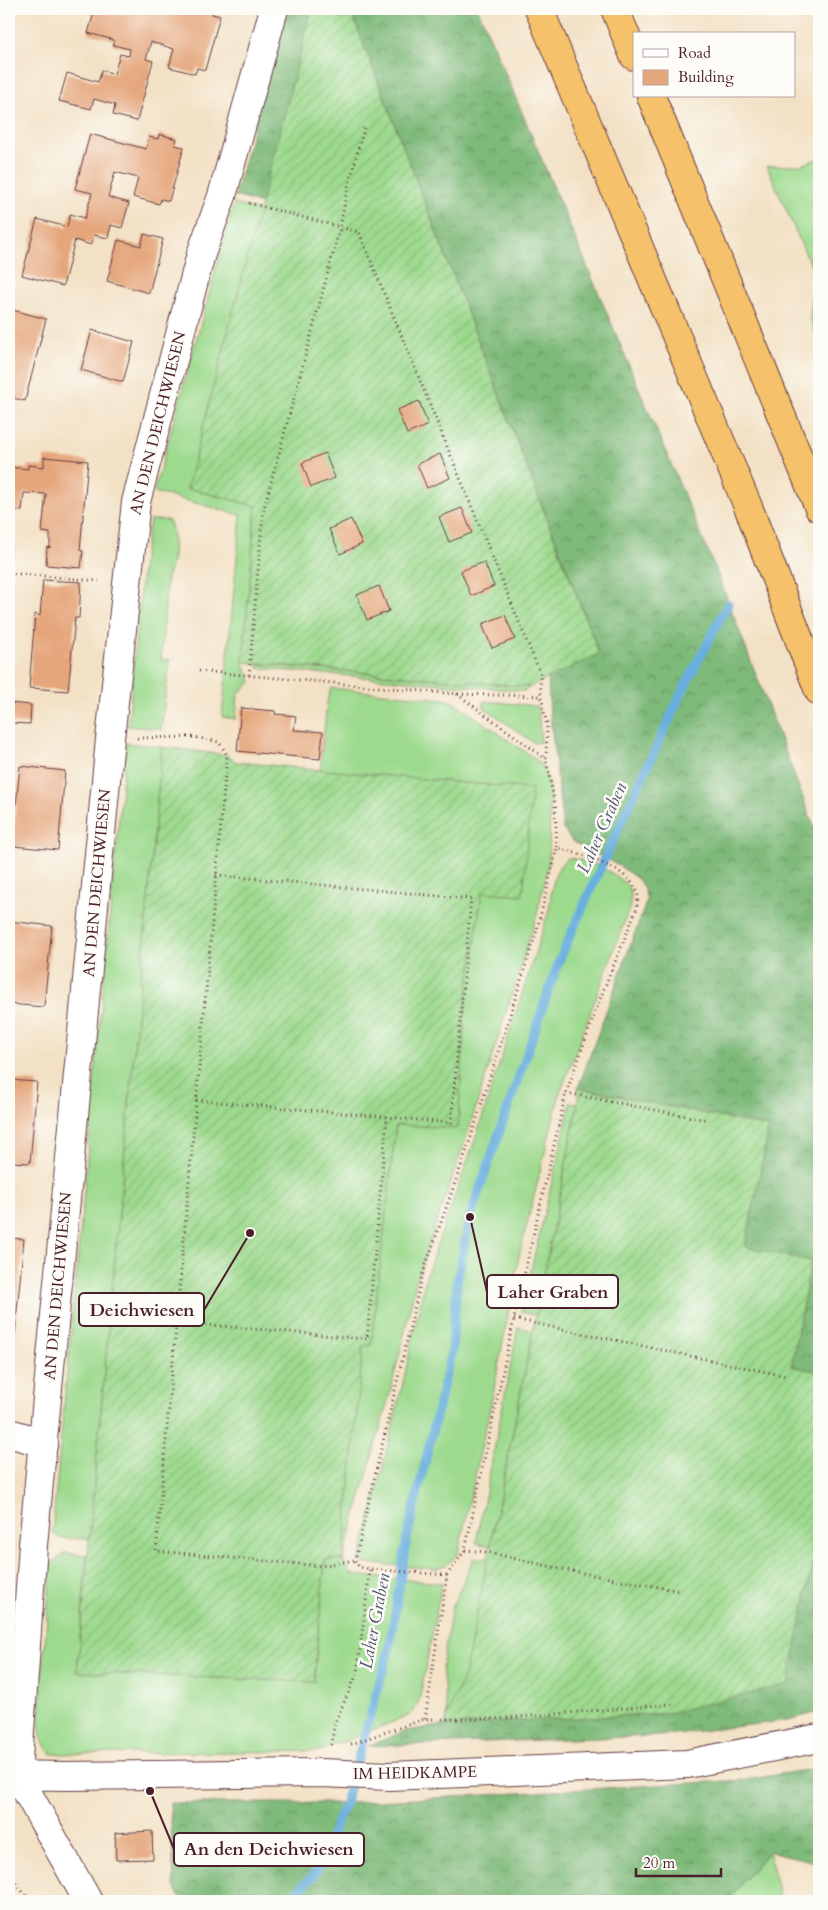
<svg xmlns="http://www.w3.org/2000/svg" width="828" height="1910" viewBox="0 0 828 1910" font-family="Cardo,serif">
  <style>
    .grass { fill: #9dda8e; stroke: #747c5c }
    .forest { fill: url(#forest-crowns); stroke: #646c52 }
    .garden { fill: url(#garden-furrows); stroke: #747c5c }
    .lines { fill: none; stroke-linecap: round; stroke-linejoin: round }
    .stream { stroke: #68aede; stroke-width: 9 }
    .building { fill: #e5a67b }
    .minor-casing { stroke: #633c42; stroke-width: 30 }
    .motorway-casing { stroke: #633c42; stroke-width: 30 }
    .path { stroke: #633c42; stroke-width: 3; stroke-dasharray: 1 4; stroke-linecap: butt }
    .minor { stroke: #fff; stroke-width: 28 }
    .motorway { stroke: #f5c16b; stroke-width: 28 }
    .labels { text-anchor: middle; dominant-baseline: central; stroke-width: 5; stroke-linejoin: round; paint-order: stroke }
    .street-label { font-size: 16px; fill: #4a1f2b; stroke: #fdfcf7 }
    .water-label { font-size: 18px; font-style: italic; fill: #565873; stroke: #fdfcf7 }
    .leader { fill: none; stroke: #4a1f2b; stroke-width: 2 }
    .callout-dot { fill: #4a1f2b; stroke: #fdfcf7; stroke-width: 2 }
    .callout { fill: #fdfcf7; stroke: #4a1f2b; stroke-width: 2 }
    .callout-label { font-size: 18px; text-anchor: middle; font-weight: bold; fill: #4a1f2b }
  </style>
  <defs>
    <pattern id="forest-crowns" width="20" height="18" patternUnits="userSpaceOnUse" patternTransform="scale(1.25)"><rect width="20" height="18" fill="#7eba79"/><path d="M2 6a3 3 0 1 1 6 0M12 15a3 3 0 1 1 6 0" fill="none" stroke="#699763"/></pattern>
    <pattern id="garden-furrows" width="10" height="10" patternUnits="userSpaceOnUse" patternTransform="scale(1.25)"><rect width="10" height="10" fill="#9dda8e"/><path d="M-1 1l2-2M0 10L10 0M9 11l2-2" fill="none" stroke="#89bb7b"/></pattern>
  </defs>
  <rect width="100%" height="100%" fill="#fdfcf7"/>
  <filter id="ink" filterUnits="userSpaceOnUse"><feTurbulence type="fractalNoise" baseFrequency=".02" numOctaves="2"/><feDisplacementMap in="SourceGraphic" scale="10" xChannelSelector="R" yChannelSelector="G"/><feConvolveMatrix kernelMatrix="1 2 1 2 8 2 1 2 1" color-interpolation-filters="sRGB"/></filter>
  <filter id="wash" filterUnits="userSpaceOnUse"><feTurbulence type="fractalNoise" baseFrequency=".0096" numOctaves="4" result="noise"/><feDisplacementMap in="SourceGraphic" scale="20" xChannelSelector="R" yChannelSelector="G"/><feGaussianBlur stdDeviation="1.12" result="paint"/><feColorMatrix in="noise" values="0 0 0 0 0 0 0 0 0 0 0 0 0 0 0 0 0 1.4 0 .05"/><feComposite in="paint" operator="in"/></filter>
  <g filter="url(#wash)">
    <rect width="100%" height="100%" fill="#f3e1c5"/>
    <path class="grass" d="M 819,158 L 819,345 L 810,319 L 814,273 L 767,166 L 801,165 Z
      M 234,204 L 260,211 L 187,488 L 256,506 L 243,662 L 251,682 L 238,694 L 236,719 L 222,717 L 241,515 L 154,492 Z
      M 150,520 L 167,520 L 170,522 C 175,537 175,563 167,577 L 161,659 L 170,660 L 161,729 L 128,726 L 143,561 Z
      M 258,664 L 530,687 L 524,691 L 258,668 Z
      M 331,688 L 444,699 L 455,703 L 534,758 L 543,768 L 548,781 L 550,800 L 549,861 L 536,918 L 467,1135 L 417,1279 L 390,1393 L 343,1560 L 352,1575 L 442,1583 L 419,1701 L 411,1715 L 319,1751 L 52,1754 C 42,1745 41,1736 39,1724 L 51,1564 L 65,1553 L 87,1555 L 77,1672 L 314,1682 L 325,1559 L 343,1560 L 363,1345 L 371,1345 L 396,1125 L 458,1127 L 465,1011 L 482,892 L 532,789 L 320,770 L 327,702 Z
      M 485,701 L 536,706 L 538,710 L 541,742 L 534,743 L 484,707 L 483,702 Z
      M 126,743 L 162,747 L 89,1539 L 60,1538 L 52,1533 Z
      M 568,858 C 586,859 623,874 630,891 C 632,896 630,901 630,907 L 559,1096 L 519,1256 L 494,1389 L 458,1554 L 446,1565 L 435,1569 L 364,1563 L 360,1560 L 403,1383 L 426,1276 L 474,1143 L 549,910 C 552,892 552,869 568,858 Z
      M 571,1102 L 578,1103 L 536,1315 L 521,1312 Z
      M 518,1327 L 533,1331 L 490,1546 L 476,1543 Z
      M 474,1558 L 488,1558 L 465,1674 L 446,1725 L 447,1715 L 442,1667 L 452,1607 Z
      M 769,1850 L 780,1901 L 727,1901 Z"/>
    <path class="forest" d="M 286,9 L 312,9 L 262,204 L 235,196 Z
      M 350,9 L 478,9 L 718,575 L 819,840 L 819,1372 L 791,1366 L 811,1261 L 745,1248 L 769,1127 L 578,1088 L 647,900 L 643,887 L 638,879 L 618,865 L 573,842 L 563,829 L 550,714 L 548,678 L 599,653 Z
      M 819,1532 L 819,1712 L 783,1721 L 658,1736 L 368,1746 L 405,1731 L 446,1725 L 667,1713 L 804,1608 Z
      M 819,1768 L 819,1863 L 769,1851 L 727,1901 L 181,1901 L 174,1885 L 170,1803 L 345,1803 L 744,1780 Z"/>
    <path class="garden" d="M 312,9 L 350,9 L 599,654 L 530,687 L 243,662 L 256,506 L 187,488 Z
      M 162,747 L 227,755 L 236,762 L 532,789 L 523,895 L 482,892 L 465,1011 L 458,1128 L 396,1125 L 371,1345 L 363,1346 L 343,1560 L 325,1559 L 314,1682 L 77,1672 Z
      M 578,1088 L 769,1127 L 745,1247 L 811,1261 L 791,1366 L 819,1372 L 819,1532 L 788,1684 L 667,1713 L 446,1725 L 447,1715 L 465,1674 L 578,1103 Z"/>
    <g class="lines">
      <path class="stream" d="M 287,1901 L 315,1874 L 345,1803 L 389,1650 L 407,1538 L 452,1350 L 457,1282 L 470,1217 L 559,961 L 608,851 L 682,692 L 728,604"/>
    </g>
    <g id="blocks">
      <path class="building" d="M 95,9 L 213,9 L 212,14 L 220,16 L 205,70 L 197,68 L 195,74 L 169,67 L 174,49 L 151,42 L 146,59 L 153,61 L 137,121 L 113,115 L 115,105 L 94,99 L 91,109 L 59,101 L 67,73 L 98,82 L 102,70 L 114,74 L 120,54 L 129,56 L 130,49 L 113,45 L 114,40 L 88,33 Z
        M 90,134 L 146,149 L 149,137 L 158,139 L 159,134 L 177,139 L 175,145 L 184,147 L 169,201 L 161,199 L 159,204 L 133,197 L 138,178 L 115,172 L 108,197 L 129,203 L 122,228 L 111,225 L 108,238 L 94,235 L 91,245 L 75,240 L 63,286 L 22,275 L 37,219 L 67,227 L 70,214 L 85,218 L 92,193 L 75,189 Z
        M 144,234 L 163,239 L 149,293 L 107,281 L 118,240 L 141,246 Z
        M 9,309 L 46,319 L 25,401 L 9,397 Z
        M 92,330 L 134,342 L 123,382 L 81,370 Z
        M 419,401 L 428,425 L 407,434 L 397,410 Z
        M 325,453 L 335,478 L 311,487 L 302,463 Z
        M 440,454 L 450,478 L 427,488 L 417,464 Z
        M 44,457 L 88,461 L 80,550 L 83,551 L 81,568 L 46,565 L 47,547 L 50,548 L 50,533 L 42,532 L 46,494 L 24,493 L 22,511 L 9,510 L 9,467 L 28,469 L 28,465 L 44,467 Z
        M 462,508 L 472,533 L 449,542 L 439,517 Z
        M 351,519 L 362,544 L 340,554 L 329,529 Z
        M 484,562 L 494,586 L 471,596 L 461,571 Z
        M 43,580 L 81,582 L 79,618 L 75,618 L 68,691 L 29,688 L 35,614 L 40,616 Z
        M 379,586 L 389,611 L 367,620 L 357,595 Z
        M 505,615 L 515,639 L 492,648 L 482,624 Z
        M 9,703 L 31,705 L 30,724 L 9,723 Z
        M 241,708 L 275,711 L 275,714 L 296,716 L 294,730 L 323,732 L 320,759 L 237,751 Z
        M 20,766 L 65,771 L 58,850 L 12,846 Z
        M 9,921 L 52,926 L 44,1007 L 9,1004 Z
        M 9,1080 L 37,1082 L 30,1163 L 9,1162 Z
        M 9,1238 L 24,1239 L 14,1342 L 9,1341 Z
        M 152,1831 L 153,1859 L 116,1860 L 115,1833 Z"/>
    </g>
  </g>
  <g filter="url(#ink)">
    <use href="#blocks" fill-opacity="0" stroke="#633c42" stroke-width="1"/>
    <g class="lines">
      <defs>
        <path id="minor" d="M 9,1433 L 44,1443
          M 17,1774 L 33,1545 L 110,739 L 136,502 L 201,254 L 222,196 L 274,9
          M 17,1774 L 88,1901
          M 9,1775 L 66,1776 L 322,1773 L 389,1776 L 687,1764 L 819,1738"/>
        <path id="motorway" d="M 539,9 L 749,509 L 819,691
          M 615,9 L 634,56
          M 651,96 L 819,508"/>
      </defs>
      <use href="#minor" class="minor-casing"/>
      <use href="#motorway" class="motorway-casing"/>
      <path class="path" d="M 249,203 L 359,232 L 540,673 L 541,696 L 547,726 L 546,759 L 555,804 L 557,848
        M 9,572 L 12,527
        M 9,573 L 99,581
        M 199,671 L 457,694 L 541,696
        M 249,675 L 263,512 L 340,228 L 346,195 L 364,128
        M 457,694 L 546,759
        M 137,738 L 194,737 L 219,742 L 227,755 L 156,1551 L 321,1566 L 355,1560
        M 216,875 L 471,899 L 451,1123 L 387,1117
        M 566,1093 L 707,1120
        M 514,1319 L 786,1376
        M 176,1322 L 367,1339 L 387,1117 L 196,1100
        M 465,1550 L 487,1552 L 561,1569 L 685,1592
        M 425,1719 L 447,1575 L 465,1550 L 514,1319 L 566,1093 L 602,994 L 637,908 L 638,892 L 629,879 L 617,870 L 586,856 L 557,848 L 537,930 L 469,1143 L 422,1276 L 355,1560 L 359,1567 L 370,1569 L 447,1575
        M 351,1744 L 425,1719 L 495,1719 L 673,1704
        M 331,1745 L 335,1722 L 357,1674 L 370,1569
        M 9,1876 L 31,1901"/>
      <use href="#minor" class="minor"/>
      <use href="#motorway" class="motorway"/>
    </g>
  </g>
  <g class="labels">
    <g class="street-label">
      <text transform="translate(158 423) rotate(-76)">AN DEN DEICHWIESEN</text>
      <text transform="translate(97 883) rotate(-85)">AN DEN DEICHWIESEN</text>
      <text transform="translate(58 1286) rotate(-85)">AN DEN DEICHWIESEN</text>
      <text transform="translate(415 1773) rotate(-1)">IM HEIDKAMPE</text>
    </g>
    <g class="water-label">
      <text transform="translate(602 828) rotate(-66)">Laher Graben</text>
      <text transform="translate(375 1621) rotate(-79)">Laher Graben</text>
    </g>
  </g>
  <path class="leader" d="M470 1217L487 1292M250 1233L204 1310M150 1791L174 1849"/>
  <g class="callout-dot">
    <circle cx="470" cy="1217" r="5"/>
    <circle cx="250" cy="1233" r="5"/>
    <circle cx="150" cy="1791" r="5"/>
  </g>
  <g class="callout">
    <rect x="487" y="1275" width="131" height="33" rx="5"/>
    <rect x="79" y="1293" width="125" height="33" rx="5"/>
    <rect x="174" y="1833" width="190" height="33" rx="5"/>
  </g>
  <g class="callout-label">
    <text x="553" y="1298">Laher Graben</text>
    <text x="142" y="1316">Deichwiesen</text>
    <text x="269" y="1855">An den Deichwiesen</text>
  </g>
  <rect width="828" height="1910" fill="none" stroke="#fdfcf7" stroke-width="30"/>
  <rect x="633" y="32" width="162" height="65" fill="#fdfcf7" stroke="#b5a4a5"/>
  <rect x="643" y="49" width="25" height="8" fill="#ffffff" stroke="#b5a4a5"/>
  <text x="678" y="58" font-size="15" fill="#4a1f2b">Road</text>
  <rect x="643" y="70" width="25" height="15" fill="#e5a67b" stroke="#b5a4a5"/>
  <text x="678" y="82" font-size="15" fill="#4a1f2b">Building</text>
  <path d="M636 1868v8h85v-8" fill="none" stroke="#4a1f2b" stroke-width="2.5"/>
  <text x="643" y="1868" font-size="15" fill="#4a1f2b" stroke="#fdfcf7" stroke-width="4" paint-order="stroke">20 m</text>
</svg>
